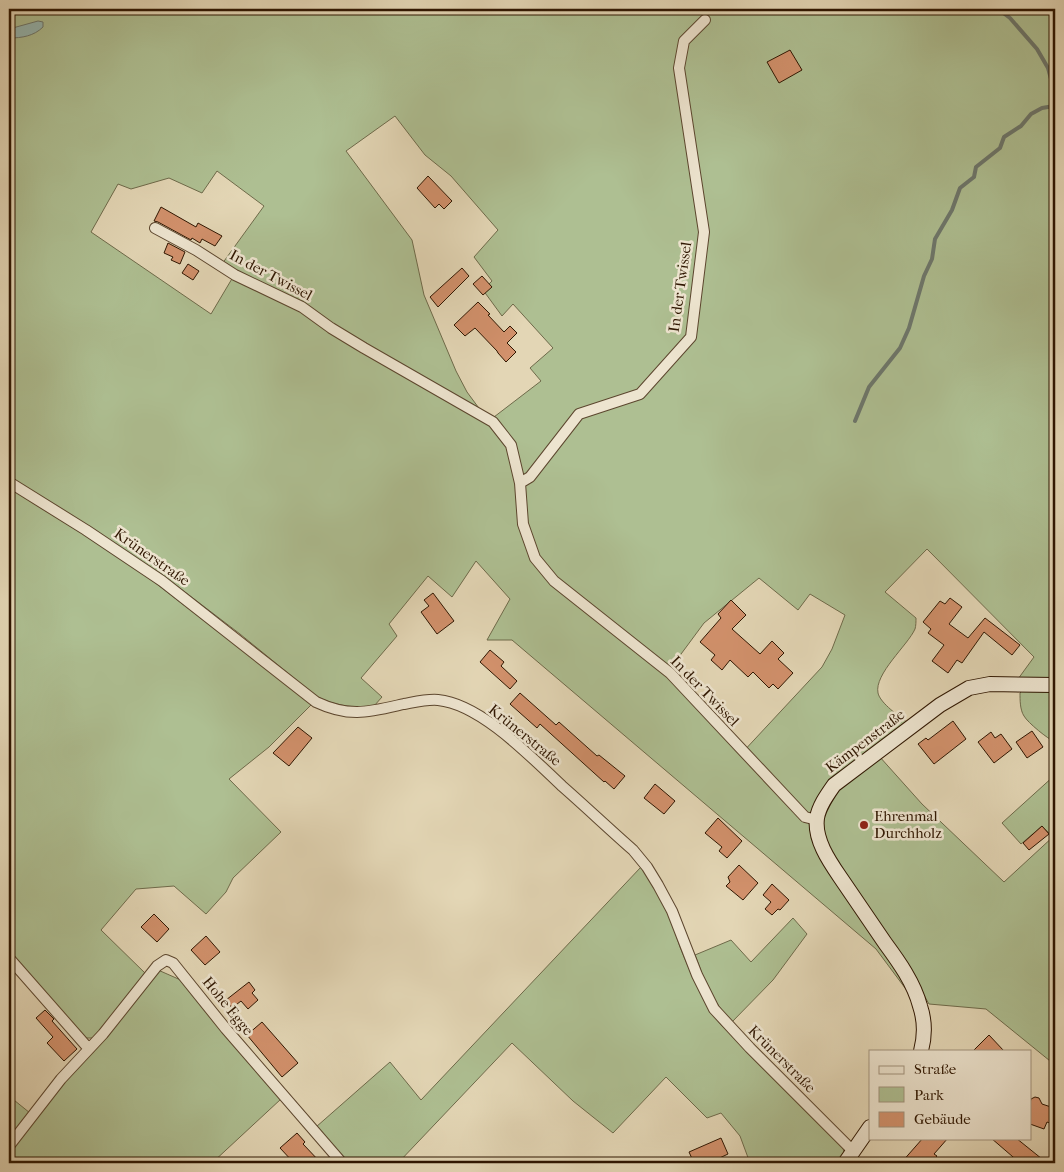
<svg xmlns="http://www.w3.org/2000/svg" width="1064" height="1172" viewBox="0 0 1064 1172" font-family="'IM FELL French Canon',serif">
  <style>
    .green { fill: #aebf92; stroke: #6e6a4a; fill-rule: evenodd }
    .water { fill: #96b8b3; stroke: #6d776c }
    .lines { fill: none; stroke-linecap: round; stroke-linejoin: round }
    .stream { stroke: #6d776c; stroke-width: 4 }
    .building { fill: #d2916c; stroke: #2f1601 }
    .street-casing { stroke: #5c462e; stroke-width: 12 }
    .secondary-casing { stroke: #2f1601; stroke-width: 16 }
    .street { stroke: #ede4cf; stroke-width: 10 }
    .secondary { stroke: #ede4cf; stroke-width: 14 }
    .poi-dot { fill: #8f2418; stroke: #ede4cf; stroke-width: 2 }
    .labels { text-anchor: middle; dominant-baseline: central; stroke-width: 5; stroke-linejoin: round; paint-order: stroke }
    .street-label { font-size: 15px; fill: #2f1601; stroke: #ede4cf }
    .poi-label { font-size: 15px; fill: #2f1601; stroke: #ede4cf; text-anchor: start }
  </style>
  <rect width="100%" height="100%" fill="#e3d6b5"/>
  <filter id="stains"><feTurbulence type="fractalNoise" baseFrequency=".004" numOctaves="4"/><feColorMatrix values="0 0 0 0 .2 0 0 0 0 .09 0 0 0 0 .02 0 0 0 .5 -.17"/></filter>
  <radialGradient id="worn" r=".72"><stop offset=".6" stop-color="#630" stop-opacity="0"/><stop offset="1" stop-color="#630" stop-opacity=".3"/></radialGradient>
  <path class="green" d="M 9,9 L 1055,9 L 1055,680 L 1018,679 L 1034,657 L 927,549 L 885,592 L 916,618 C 916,621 916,626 915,629 C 908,645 874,674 878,693 C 880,703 900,717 908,723 L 842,774 L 850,779 L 879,756 L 922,804 L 1004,882 L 1055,835 L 1055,1065 L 986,1009 L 929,1004 L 909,969 L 889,944 L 883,948 L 892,961 L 911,996 L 876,949 L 512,640 L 487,640 L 510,599 L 476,561 L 452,597 L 428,576 L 389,624 L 397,636 L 361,678 L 382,697 L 374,706 C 352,708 335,706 316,696 L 240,634 L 160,573 L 9,477 ZM 395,116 L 425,155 L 451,176 L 498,230 L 474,257 L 492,281 L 483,290 L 502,316 L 513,304 L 553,348 L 530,368 L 541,381 L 494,417 L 505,434 L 502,436 L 493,425 L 444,399 L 338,336 L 301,310 L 271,294 L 233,277 L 211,314 L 91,232 L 118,184 L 131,189 L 169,178 L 202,193 L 217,171 L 264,206 L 222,264 L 236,274 L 304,306 L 332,326 L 366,346 L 484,415 L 467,392 L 456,371 L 424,295 L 412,240 L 346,151 ZM 759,578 L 798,610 L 810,594 L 845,615 L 832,649 L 822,667 L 741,754 L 677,686 L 667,673 L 704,623 Z
    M 9,488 L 83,534 L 149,578 L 312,704 L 269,747 L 229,779 L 281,832 L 233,878 L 226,892 L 206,914 L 174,886 L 136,889 L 101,930 L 146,974 L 95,1038 L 86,1038 L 9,955 Z
    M 1024,689 L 1055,691 L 1055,742 C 1048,739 1028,723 1024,716 C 1020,710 1020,700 1020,693 Z
    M 1055,775 L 1055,827 L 1049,833 L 1042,826 L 1021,844 L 1002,823 Z
    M 641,867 C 651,882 660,897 668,914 C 673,924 676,936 680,947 C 691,974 703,1002 721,1025 L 843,1148 L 844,1152 L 836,1163 L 750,1163 L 740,1136 L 721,1113 L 707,1118 L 666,1077 L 613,1133 L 573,1101 L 512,1043 L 398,1163 L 347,1163 L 316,1127 L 390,1062 L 421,1100 Z
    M 793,918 L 807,934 L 773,980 L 731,1023 L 709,992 L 695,955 L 731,940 L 751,962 Z
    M 158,970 L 183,981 L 281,1099 L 212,1163 L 9,1163 L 9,1150 L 47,1102 Z
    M 9,1096 L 30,1113 L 9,1140 Z"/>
  <path class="water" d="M 38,21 L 43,22 L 43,27 C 34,36 22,38 9,38 L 9,29 Z"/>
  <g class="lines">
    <path class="stream" d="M 998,9 L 1010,18 L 1037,49 L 1048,68 L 1054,90 L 1055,107
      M 855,421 L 869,387 L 900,348 L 909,328 L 924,276 L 932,259 L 935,239 L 952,210 L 960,188 L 974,177 L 976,167 L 1000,148 L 1004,137 L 1021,126 L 1031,114 L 1042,108 L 1054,106"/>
  </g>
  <path class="building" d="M 790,50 L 802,70 L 779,83 L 767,62 Z
    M 428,176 L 452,201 L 444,209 L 439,204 L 435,208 L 417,188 Z
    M 161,207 L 196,227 L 198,223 L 222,236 L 215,246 L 202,239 L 200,243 L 192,238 L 191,240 L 158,222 L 154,221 Z
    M 168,243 L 185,252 L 180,264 L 171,260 L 173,257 L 164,253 Z
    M 188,264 L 199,271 L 193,280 L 182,273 Z
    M 462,268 L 469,276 L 438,307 L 430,297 Z
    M 482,276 L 492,287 L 483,295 L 473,284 Z
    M 478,302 L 490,314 L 488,315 L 504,332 L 510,326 L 517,333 L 507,343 L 516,352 L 506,362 L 498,353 L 497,351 L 475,328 L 465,336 L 454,325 Z
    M 433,593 L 454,621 L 437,634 L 421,612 L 429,606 L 424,600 Z
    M 950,598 L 962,607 L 949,624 L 968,638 L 985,618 L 1020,645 L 1012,655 L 984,632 L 962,663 L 957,660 L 948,673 L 932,661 L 944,645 L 928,633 L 931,629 L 923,622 L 940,601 L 945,604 Z
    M 731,600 L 746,615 L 732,629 L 760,654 L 772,641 L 784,653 L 778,659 L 793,673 L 778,689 L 773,684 L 769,688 L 753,672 L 748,677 L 730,660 L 722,670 L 711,660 L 715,655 L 700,642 L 721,618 L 718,614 Z
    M 490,650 L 504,662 L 501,666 L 517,681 L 510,689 L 480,662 Z
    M 520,693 L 556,725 L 559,722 L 597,756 L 599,755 L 625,776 L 614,789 L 605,781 L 604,782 L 540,724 L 537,728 L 510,704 Z
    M 953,721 L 966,739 L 934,764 L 918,744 L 926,738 L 928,740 Z
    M 298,727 L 312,738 L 289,766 L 273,753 Z
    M 1032,731 L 1043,747 L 1027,758 L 1016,742 Z
    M 991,732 L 995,738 L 1001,734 L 1012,749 L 994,763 L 978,742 Z
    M 655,784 L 675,801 L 664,814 L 644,798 Z
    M 718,818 L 742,841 L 727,858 L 719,851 L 722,847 L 705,833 Z
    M 1042,826 L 1049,834 L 1029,850 L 1023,843 Z
    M 739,865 L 758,883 L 743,900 L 726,886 L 730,882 L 728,877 Z
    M 772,884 L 789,900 L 780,910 L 778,909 L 772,915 L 765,909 L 771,902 L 763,895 Z
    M 154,914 L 169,929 L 157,942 L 141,927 Z
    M 206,936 L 220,952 L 205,965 L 191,950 Z
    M 249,982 L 255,990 L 252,993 L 258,1000 L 248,1009 L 241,1001 L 232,1008 L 226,1000 Z
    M 45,1010 L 54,1019 L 52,1021 L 77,1049 L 64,1061 L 47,1043 L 53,1037 L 36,1018 Z
    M 262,1022 L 298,1063 L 282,1077 L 247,1035 Z
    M 989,1035 L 1004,1051 L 973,1051 Z
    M 1035,1097 L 1039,1098 L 1042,1104 L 1051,1107 L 1050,1111 L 1055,1113 L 1055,1125 L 1047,1122 L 1044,1129 L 1030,1124 L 1030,1103 L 1031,1099 Z
    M 297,1133 L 305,1142 L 303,1144 L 321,1163 L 294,1163 L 280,1148 Z
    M 721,1138 L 728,1154 L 709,1163 L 694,1163 L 689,1152 Z
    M 923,1138 L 948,1138 L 934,1154 L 937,1156 L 931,1163 L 901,1163 Z
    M 991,1138 L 1016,1138 L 1047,1163 L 1020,1163 Z"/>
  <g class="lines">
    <defs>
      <path id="street" d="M 155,228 L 196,250 L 235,275 L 302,307 L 331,328 L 364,348 L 493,422 L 511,445 L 520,483 L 523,524 L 535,558 L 554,581 L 670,673 L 805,817 L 817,820
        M 9,482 L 86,530 L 162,581 L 316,702 C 350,718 369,712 404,704 C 415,702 427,699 438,700 C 481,704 532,758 562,786 C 586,807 609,829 633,850 L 647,867 L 658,885 L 672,911 L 697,975 L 714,1009 L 750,1048 L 853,1151
        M 520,483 L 530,477 L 579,414 L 640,394 L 691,337 L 704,232 L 679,68 L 684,41 L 705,20
        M 9,958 L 89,1049
        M 9,1146 L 61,1079 L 103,1034 L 157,966 L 166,960 L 173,963 L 226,1029 L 342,1163"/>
      <path id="secondary" d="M 921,1051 C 925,1036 925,1021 920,1006 C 914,983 899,962 885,943 C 870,921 855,899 840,877 C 829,861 814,839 817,818 C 819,806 827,795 834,785 L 940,705 L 969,688 L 990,684 L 1055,685
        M 845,1163 L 870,1127"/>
    </defs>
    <use href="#street" class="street-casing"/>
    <use href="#secondary" class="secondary-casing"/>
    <use href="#street" class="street"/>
    <use href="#secondary" class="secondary"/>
  </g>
  <circle class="poi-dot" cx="864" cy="825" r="5"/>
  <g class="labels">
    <g class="street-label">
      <text transform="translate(271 275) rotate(28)">In der Twissel</text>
      <text transform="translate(680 287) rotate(-82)">In der Twissel</text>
      <text transform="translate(152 557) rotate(35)">Krünerstraße</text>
      <text transform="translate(705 691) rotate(46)">In der Twissel</text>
      <text transform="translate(525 735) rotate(39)">Krünerstraße</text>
      <text transform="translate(865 741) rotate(-37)">Kämpenstraße</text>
      <text transform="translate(228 1006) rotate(51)">Hohe Egge</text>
      <text transform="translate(782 1059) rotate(45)">Krünerstraße</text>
    </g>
    <g class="poi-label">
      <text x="874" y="816">Ehrenmal<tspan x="874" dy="17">Durchholz</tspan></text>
    </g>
  </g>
  <rect width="1064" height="1172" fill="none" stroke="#e3d6b5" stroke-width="30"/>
  <rect x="10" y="10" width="1044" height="1152" fill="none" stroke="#2f1601" stroke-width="2.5"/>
  <rect x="15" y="15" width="1034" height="1142" fill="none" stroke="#2f1601"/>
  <rect x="869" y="1050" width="162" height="90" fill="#ede4cf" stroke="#a1927d"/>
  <rect x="879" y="1066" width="25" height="8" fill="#ede4cf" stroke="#a1927d"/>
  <text x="914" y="1074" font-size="15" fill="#2f1601">Straße</text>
  <rect x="879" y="1087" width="25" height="15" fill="#aebf92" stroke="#a1927d"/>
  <text x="914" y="1100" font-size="15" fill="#2f1601">Park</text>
  <rect x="879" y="1112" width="25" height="15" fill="#d2916c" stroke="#a1927d"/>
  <text x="914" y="1124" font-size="15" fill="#2f1601">Gebäude</text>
  <rect width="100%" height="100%" filter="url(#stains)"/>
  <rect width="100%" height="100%" fill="url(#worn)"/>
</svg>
